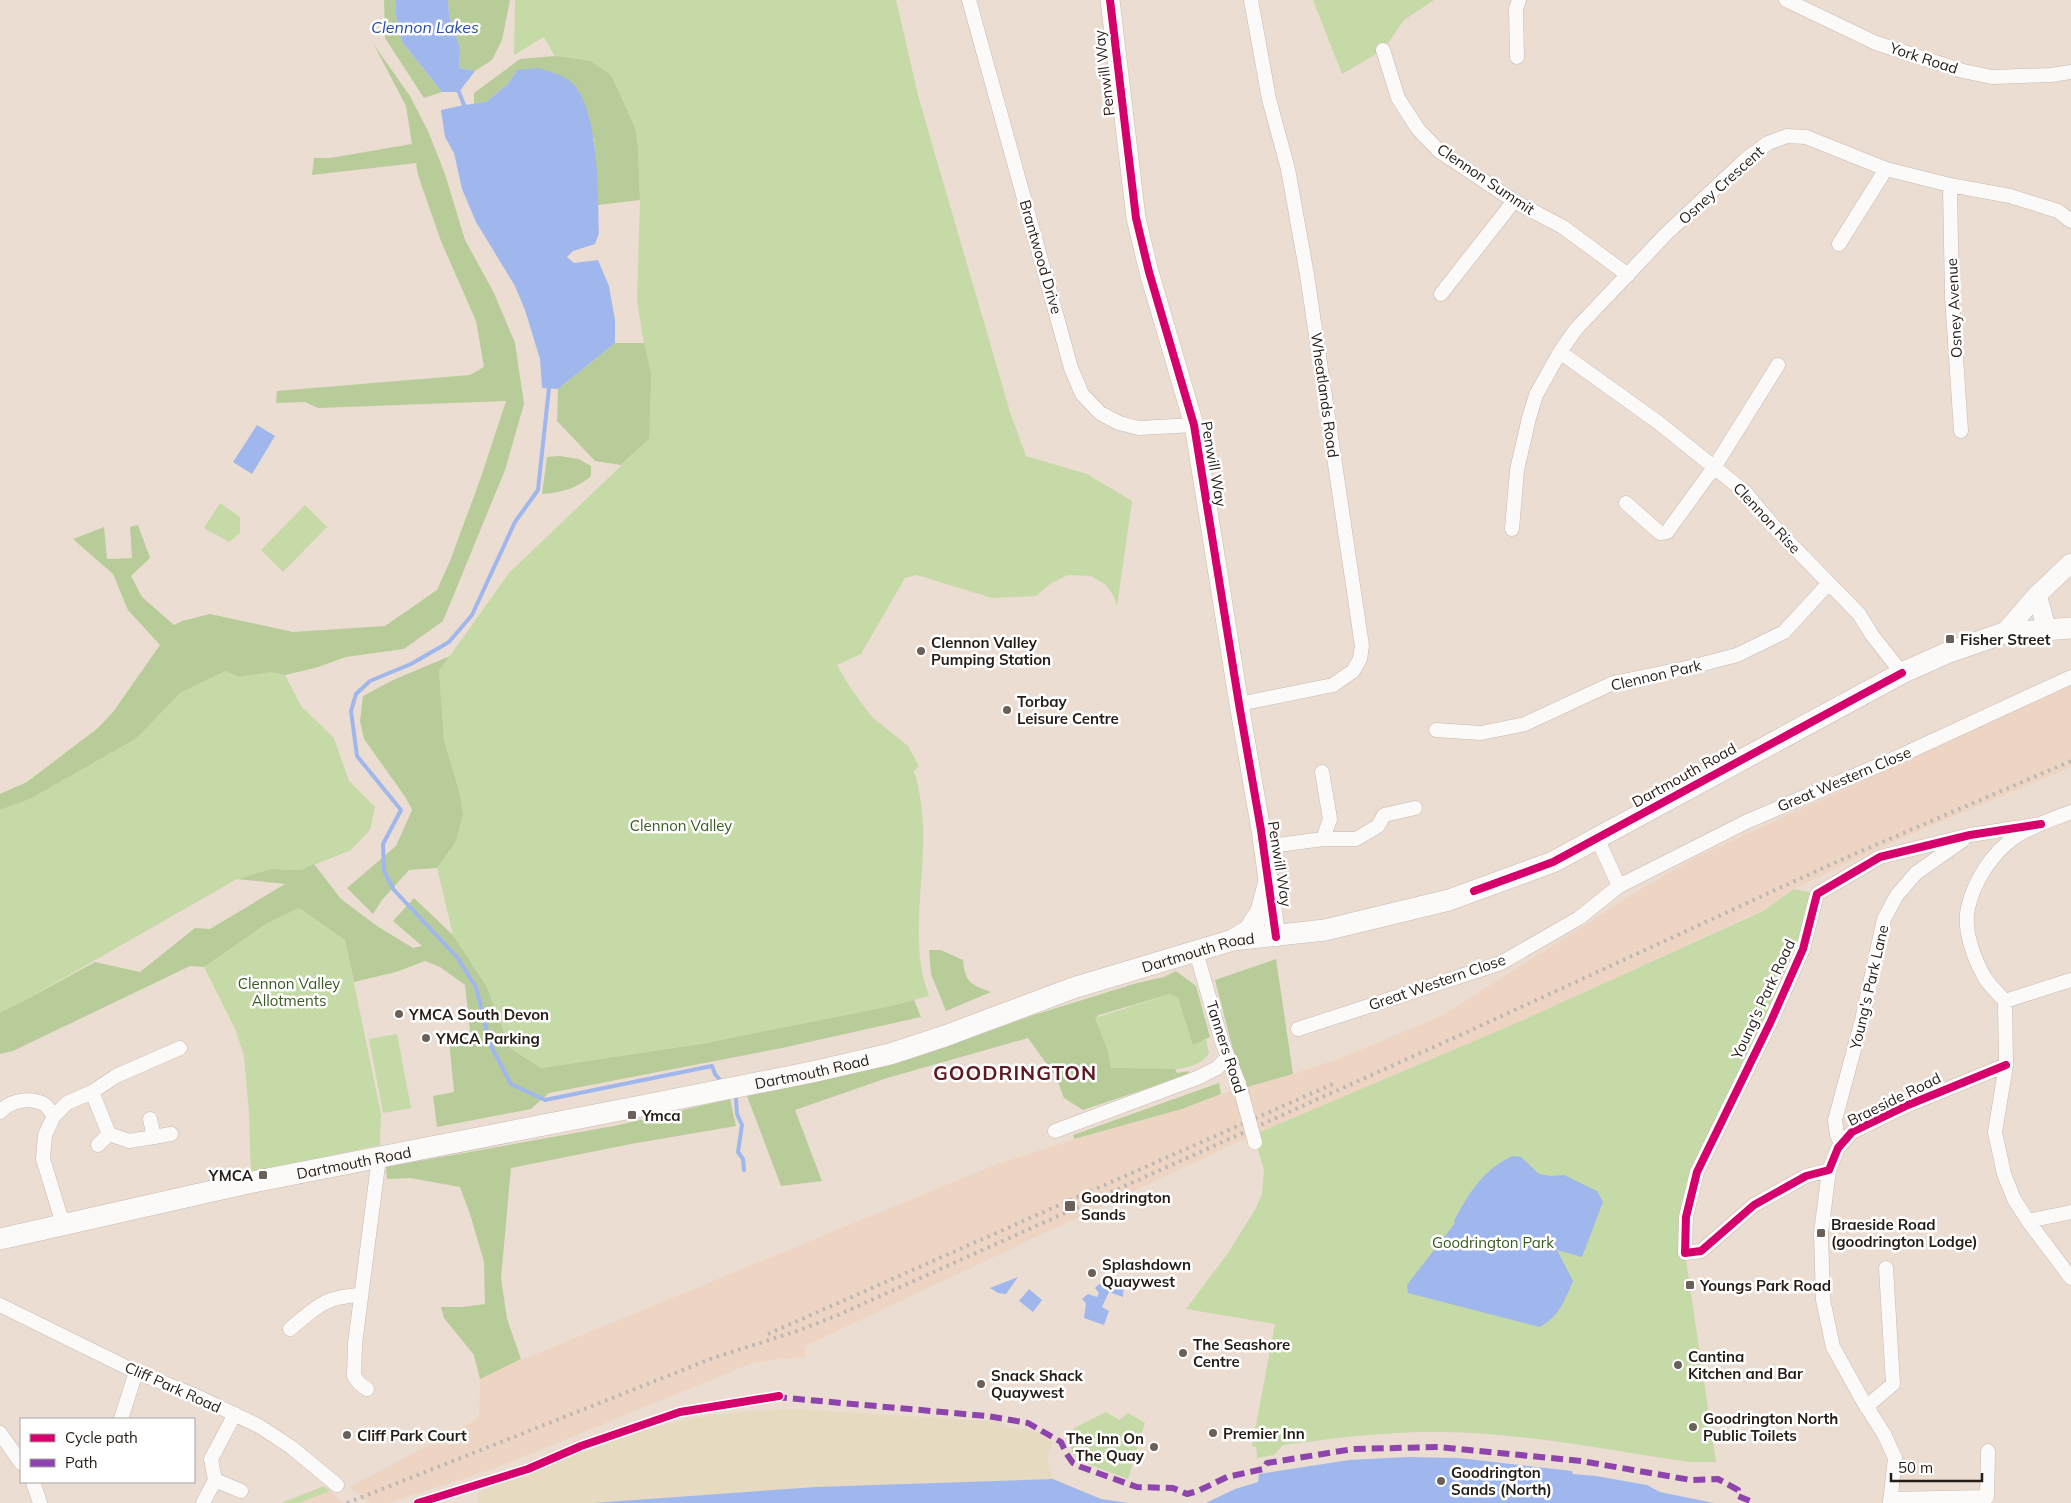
<svg xmlns="http://www.w3.org/2000/svg" width="2071" height="1503" viewBox="0 0 2071 1503" font-family="Mulish,sans-serif">
  <style>
    .built { fill: #eed5c3 }
    .green { fill: #c5daa6 }
    .forest { fill: #b7cc98 }
    .sand { fill: #e6dac1 }
    .water { fill: #a0b7ed }
    .lines { fill: none; stroke-linecap: round; stroke-linejoin: round }
    .stream { stroke: #a0b7ed; stroke-width: 4 }
    .street-casing { stroke: #c6bab1; stroke-width: 15 }
    .secondary-casing { stroke: #c6bab1; stroke-width: 20 }
    .primary-casing { stroke: #c6bab1; stroke-width: 22 }
    .street { stroke: #fcfaf8; stroke-width: 14 }
    .secondary { stroke: #fcfaf8; stroke-width: 19 }
    .primary { stroke: #fcfaf8; stroke-width: 21 }
    .rail { stroke: #bab7b4; stroke-width: 4; stroke-dasharray: 2.5 5; stroke-linecap: butt }
    .street-bridge-casing { stroke: #c6bab1; stroke-width: 15; stroke-linecap: butt }
    .street-bridge { stroke: #fcfaf8; stroke-width: 14 }
    .quiet { stroke: #8e44ad; stroke-width: 6; stroke-dasharray: 12 6; stroke-linecap: butt }
    .cycleway-casing { stroke: #fff; stroke-width: 11 }
    .cycleway { stroke: #d6006c; stroke-width: 8 }
    .poi-dot { fill: #6b6058; stroke: #fff; stroke-width: 2 }
    .labels { text-anchor: middle; dominant-baseline: central; stroke-width: 5; stroke-linejoin: round; paint-order: stroke }
    .street-label { font-size: 15px; fill: #261d16; stroke: #fff }
    .poi-label { font-size: 15px; font-weight: bold; fill: #261d16; stroke: #fff; text-anchor: start }
    .park-label { font-size: 15px; fill: #395a1f; stroke: #fff }
    .water-label { font-size: 16px; font-style: italic; fill: #264dac; stroke: #fff }
    .district-label { font-size: 20px; font-weight: bold; letter-spacing: 1px; fill: #5e1923; stroke: #fff }
  </style>
  <rect width="100%" height="100%" fill="#ecddd2"/>
  <path class="built" d="M 2071,685 L 2071,767 L 1886,845 L 1794,889 L 1763,910 L 1512,1025 L 1253,1135 L 805,1346 L 805,1357 L 755,1362 L 496,1468 L 389,1503 L 370,1503 L 349,1487 L 472,1422 L 479,1416 L 480,1379 L 490,1373 L 992,1166 L 1074,1139 L 1182,1109 L 1221,1094 L 1293,1074 L 1346,1056 L 1443,1015 L 1644,887 L 1698,856 Z
    M 330,1491 L 343,1503 L 299,1503 Z"/>
  <path class="green" d="M 515,0 L 896,0 L 919,99 L 1010,412 L 1026,456 L 1087,474 L 1132,501 L 1117,606 L 1113,595 L 1105,584 L 1091,576 L 1068,575 L 1050,584 L 1036,596 L 992,598 L 917,575 L 905,578 L 861,654 L 837,665 L 851,689 L 872,717 L 908,746 L 919,766 L 914,771 C 935,838 912,900 921,966 C 922,976 926,986 929,996 C 803,1031 671,1048 541,1068 L 510,1048 L 487,987 L 453,935 L 437,868 L 455,843 L 459,791 L 444,740 L 439,671 L 509,573 L 649,439 L 645,351 L 637,300 L 640,200 L 638,150 L 611,75 L 555,57 L 544,37 L 514,55 Z
    M 1313,0 L 1434,0 L 1404,20 L 1383,50 L 1342,74 Z
    M 220,503 L 240,517 L 240,533 L 229,542 L 204,528 Z
    M 305,505 L 327,527 L 283,572 L 261,550 Z
    M 226,671 L 239,677 L 271,672 L 285,675 L 301,706 L 334,738 L 349,781 L 375,807 L 370,830 L 351,850 L 301,870 L 271,869 L 237,879 L 20,1003 L 0,1012 L 0,810 L 30,799 L 137,738 L 180,693 Z
    M 1794,889 L 1817,894 L 1803,949 L 1697,1172 L 1685,1253 L 1716,1462 L 1690,1462 C 1608,1450 1525,1433 1442,1432 C 1388,1431 1336,1438 1283,1445 L 1274,1455 L 1257,1458 L 1256,1447 L 1252,1446 L 1275,1324 L 1186,1309 L 1228,1253 L 1256,1208 L 1262,1194 L 1264,1170 L 1253,1135 L 1512,1025 L 1763,911 Z
    M 299,908 L 345,940 L 381,1114 L 380,1145 L 251,1173 L 249,1114 L 244,1055 L 235,1029 L 204,967 L 266,924 Z
    M 1170,994 L 1178,997 L 1193,1044 L 1206,1039 L 1209,1053 C 1195,1078 1136,1069 1111,1068 L 1108,1051 L 1095,1018 Z
    M 397,1034 L 411,1108 L 383,1113 L 369,1039 Z
    M 1106,1412 L 1119,1420 L 1128,1413 L 1145,1423 L 1128,1479 L 1077,1460 C 1069,1449 1068,1440 1074,1428 Z
    M 324,1486 L 330,1491 L 299,1503 L 281,1503 Z"/>
  <path class="forest" d="M 384,0 L 395,0 L 397,26 L 403,43 L 442,92 L 424,98 L 385,38 Z
    M 448,0 L 510,0 L 502,40 L 492,60 L 475,71 L 459,68 L 460,48 L 449,15 Z
    M 374,45 L 410,96 L 428,131 L 445,174 L 465,240 L 494,293 L 515,343 L 524,404 L 505,470 L 443,621 L 404,649 L 346,657 L 315,668 L 285,675 L 271,672 L 239,677 L 226,671 L 180,693 L 137,738 L 30,799 L 0,810 L 0,794 L 27,782 L 98,728 L 113,712 L 160,645 L 128,610 L 113,574 L 73,539 L 104,527 L 107,559 L 132,558 L 130,527 L 138,525 L 150,558 L 131,576 L 142,597 L 174,625 L 182,621 L 210,614 L 293,632 L 385,626 L 437,590 L 450,561 L 480,480 L 506,401 L 318,408 L 305,402 L 276,403 L 277,391 L 470,375 L 484,367 L 476,321 L 441,241 L 418,175 L 416,163 L 312,175 L 314,158 L 330,158 L 412,144 L 406,106 Z
    M 555,56 L 590,61 L 611,75 L 635,128 L 638,150 L 640,200 L 598,205 L 594,138 L 517,70 L 508,84 L 486,102 L 474,104 L 474,93 L 520,59 Z
    M 615,343 L 644,343 L 651,374 L 649,439 L 621,465 L 595,461 L 557,421 L 558,389 Z
    M 560,456 L 579,459 L 591,466 L 591,476 C 578,488 560,493 542,494 L 547,457 Z
    M 450,656 L 439,671 L 444,740 L 459,791 L 463,815 L 455,843 L 437,868 L 409,870 L 382,900 L 373,914 L 347,888 L 396,846 L 412,810 L 406,798 L 364,739 L 360,721 L 363,696 L 393,680 Z
    M 314,864 L 341,899 L 377,926 L 413,948 L 422,946 L 393,921 L 414,898 L 453,935 L 487,987 L 510,1048 L 541,1068 L 706,1043 L 887,1007 L 914,1000 L 921,1017 L 782,1048 L 549,1093 L 531,1109 L 437,1127 L 433,1096 L 454,1092 L 449,1040 L 470,1031 L 465,985 L 440,967 L 425,961 L 396,972 L 354,982 L 345,940 L 299,908 L 266,924 L 204,967 L 190,966 L 13,1051 L 0,1054 L 0,1012 L 20,1003 L 95,962 L 140,972 L 195,928 L 210,929 L 285,884 L 237,879 L 271,869 L 301,870 Z
    M 929,950 L 941,950 L 963,960 C 965,982 971,985 991,992 L 946,1011 L 931,974 Z
    M 1276,959 L 1293,1074 L 1243,1088 L 1215,980 Z
    M 1176,971 L 1196,986 L 1210,1037 L 1193,1045 L 1178,998 L 1170,994 L 1099,1015 L 1095,1018 L 1108,1051 L 1111,1068 L 1175,1069 L 1177,1073 L 1189,1071 L 1187,1075 L 1083,1110 L 1064,1098 L 1056,1077 L 1028,1038 L 887,1078 L 795,1110 L 822,1181 L 781,1186 L 747,1096 L 911,1059 L 1034,1015 L 1137,983 L 1164,977 Z
    M 1219,1083 L 1221,1094 L 1182,1109 L 1074,1139 L 1073,1135 Z
    M 730,1099 L 736,1126 L 631,1144 L 511,1168 L 501,1278 L 507,1319 L 521,1359 L 480,1379 L 474,1355 L 444,1318 L 441,1307 L 462,1307 L 485,1304 L 484,1262 L 470,1214 L 460,1187 L 410,1178 L 387,1179 L 386,1167 L 619,1125 Z"/>
  <path class="sand" d="M 793,1409 L 1002,1422 L 1004,1427 L 1037,1432 L 1053,1443 C 1045,1456 1048,1465 1053,1479 L 1101,1499 L 1128,1503 L 478,1503 L 479,1491 L 644,1428 L 704,1416 L 751,1411 Z"/>
  <path class="water" d="M 395,0 L 448,0 L 449,15 L 460,48 L 459,68 L 475,71 L 459,92 L 442,92 L 403,43 L 397,26 Z
    M 538,68 C 547,71 558,73 567,79 C 600,99 598,196 599,233 L 595,244 L 573,251 L 567,257 L 574,263 L 598,260 L 609,286 L 615,320 L 615,343 L 558,389 L 542,388 L 540,359 L 525,310 L 515,286 L 476,222 L 462,189 L 454,153 L 445,137 L 441,110 L 464,105 L 486,102 L 508,84 L 517,70 Z
    M 257,425 L 275,436 L 252,474 L 233,462 Z
    M 1513,1156 L 1521,1157 L 1539,1174 L 1551,1176 L 1564,1175 L 1597,1191 L 1603,1202 L 1582,1257 L 1557,1250 L 1573,1281 C 1564,1302 1560,1315 1540,1327 L 1408,1293 L 1407,1285 L 1455,1223 L 1454,1221 C 1468,1194 1484,1168 1513,1156 Z
    M 1018,1277 L 1006,1294 L 998,1293 L 990,1288 Z
    M 1118,1278 L 1124,1278 L 1123,1297 L 1109,1292 L 1102,1307 L 1109,1311 L 1104,1325 L 1084,1318 L 1086,1303 L 1082,1299 L 1088,1294 L 1097,1297 L 1099,1293 L 1095,1288 C 1100,1282 1105,1282 1111,1284 L 1112,1280 Z
    M 1029,1289 L 1042,1300 L 1033,1312 L 1019,1301 Z
    M 1408,1457 L 1459,1458 L 1572,1471 L 1573,1474 L 1596,1476 L 1647,1485 L 1660,1492 L 1714,1503 L 1206,1503 L 1235,1489 L 1258,1482 L 1259,1474 L 1349,1460 Z
    M 1053,1479 L 1101,1499 L 1128,1503 L 593,1503 L 816,1487 Z"/>
  <g class="lines">
    <path class="stream" d="M 459,92 L 464,105
      M 549,388 L 538,490 L 515,522 L 472,615 L 449,642 L 411,664 L 370,681 L 356,694 L 351,711 L 357,756 L 401,810 L 383,844 L 384,871 L 394,890 L 457,957 L 476,987 L 490,1044 L 511,1084 L 545,1100 L 712,1066 L 715,1074 L 720,1080
      M 736,1098 L 737,1114 L 742,1125 L 738,1152 L 743,1159 L 744,1170"/>
    <defs>
      <path id="street" d="M 969,0 L 1071,368 L 1082,394 L 1100,413 L 1119,423 L 1139,428 L 1194,425
        M 1786,0 L 1876,43 L 1963,71 L 1992,77 L 2051,75 L 2071,72
        M 1383,50 L 1398,98 L 1418,129 L 1439,151 L 1514,201 L 1563,227 L 1628,275
        M 1517,57 L 1516,9 L 1519,0
        M 1950,185 L 1952,298 L 1961,431
        M 1839,244 L 1886,169
        M 1441,294 L 1514,201
        M 1560,352 L 1659,423 L 1745,492 L 1776,529 L 1859,614 L 1872,635 L 1902,673
        M 1626,503 L 1660,533 L 1667,532 L 1715,466 L 1778,365
        M 1512,529 L 1517,470 L 1529,418 L 1536,395 L 1560,352 L 1576,329 L 1666,234 L 1745,160 L 1768,143 L 1787,136 L 1806,137 L 1886,169 L 1950,185 L 2010,196 L 2058,211 L 2071,221
        M 1239,704 L 1333,685 L 1353,671 L 1360,659 L 1362,646 L 1307,275 L 1288,169 L 1269,99 L 1251,0
        M 1436,730 L 1481,733 L 1525,724 L 1613,683 L 1691,667 L 1737,655 L 1784,632 L 1828,584
        M 1322,772 L 1330,819 L 1323,839
        M 2071,812 C 2053,819 2031,826 2015,837 C 1992,853 1974,881 1968,908 C 1963,930 1974,959 1985,978 C 1990,986 1998,993 2005,1001 L 2006,1065 L 1995,1132 L 2004,1174 L 2014,1199 L 2028,1221 L 2071,1278
        M 1597,838 L 1619,886
        M 1263,847 L 1323,839 L 1356,839 L 1378,826 L 1384,815 L 1415,808
        M 1196,952 L 1222,1042 L 1239,1084
        M 2005,1001 L 2071,980
        M 1298,1029 L 1501,963 L 1579,918 L 1619,886 L 1748,821 L 1891,760 L 2071,677
        M 2006,1065 L 1908,1105 L 1852,1132 L 1838,1148 L 1829,1170 L 1806,1176 L 1754,1205 L 1701,1251 L 1685,1253 L 1686,1217 L 1697,1172 L 1771,1021 L 1803,949 L 1817,894 L 1880,857 L 1970,835 L 2041,824
        M 92,1092 L 109,1134 L 98,1145
        M 0,1112 C 11,1100 30,1097 44,1104 C 48,1106 51,1113 54,1116
        M 1055,1131 L 1197,1078 L 1217,1068 L 1227,1058
        M 109,1134 L 129,1141 L 154,1137 L 150,1119
        M 154,1137 L 171,1134
        M 1841,1144 L 1837,1135 L 1835,1120 L 1862,1020 L 1884,919 L 1897,895 L 1916,873 L 1963,840
        M 1829,1170 L 1821,1233 L 1823,1300 L 1833,1347 L 1863,1401 L 1884,1434 L 1895,1458 L 1890,1503
        M 2028,1221 L 2071,1212
        M 63,1224 L 43,1159 L 45,1135 L 54,1116 L 67,1103 L 92,1092 L 116,1076 L 180,1048
        M 0,1305 L 136,1372 L 194,1395 L 259,1426 L 291,1447 L 337,1485
        M 290,1329 C 318,1306 323,1297 361,1295
        M 367,1389 L 360,1384 L 354,1376 L 355,1344 L 379,1157
        M 1866,1407 L 1893,1384 L 1886,1268
        M 121,1419 L 136,1372
        M 0,1433 L 21,1463
        M 215,1480 L 241,1491
        M 33,1482 L 40,1503
        M 1890,1499 L 1987,1497 L 1988,1451
        M 203,1503 L 215,1480 L 211,1459 L 235,1414"/>
      <path id="secondary" d="M 1110,0 L 1136,218 L 1149,272 L 1194,425 L 1239,704 L 1261,830 L 1276,937
        M 2037,595 L 2047,630
        M 2004,633 L 2037,595 L 2071,563"/>
      <g id="primary">
        <path d="M 1233,940 L 1249,930 L 1261,911 L 1269,881"/>
        <path id="s1" d="M 0,1239 L 248,1183 L 641,1106 L 812,1072 L 890,1054 L 945,1036 L 1073,988 L 1233,940 L 1325,930 L 1449,900 L 1553,862 L 1902,673 L 1949,652 L 2004,633 L 2071,628"/>
      </g>
    </defs>
    <use href="#street" class="street-casing"/>
    <use href="#secondary" class="secondary-casing"/>
    <use href="#primary" class="primary-casing"/>
    <use href="#street" class="street"/>
    <use href="#secondary" class="secondary"/>
    <use href="#primary" class="primary"/>
    <path class="rail" d="M 768,1334 L 1335,1083
      M 347,1503 L 713,1358 L 797,1331 L 838,1315 L 1467,1032 L 1836,862 L 2071,761"/>
    <defs>
      <path id="street-bridge" d="M 1239,1084 L 1255,1142"/>
    </defs>
    <use href="#street-bridge" class="street-bridge-casing"/>
    <use href="#street-bridge" class="street-bridge"/>
    <path class="quiet" d="M 775,1397 L 987,1416 L 1028,1423 L 1061,1442 L 1066,1453 L 1073,1463 L 1081,1467 L 1137,1487 L 1173,1488 L 1187,1494 L 1198,1491 L 1227,1477 L 1263,1469 L 1267,1463 L 1353,1449 L 1438,1447 L 1581,1461 L 1691,1480 L 1718,1479 L 1738,1490 L 1738,1496 L 1755,1503"/>
    <defs>
      <path id="cycleway" d="M 1110,0 L 1136,218 L 1149,272 L 1194,425 L 1239,704 L 1261,830 L 1276,937
        M 1474,891 L 1553,862 L 1902,673
        M 2006,1065 L 1908,1105 L 1852,1132 L 1838,1148 L 1829,1170 L 1806,1176 L 1754,1205 L 1701,1251 L 1685,1253 L 1686,1217 L 1697,1172 L 1771,1021 L 1803,949 L 1817,894 L 1880,857 L 1970,835 L 2041,824
        M 418,1503 L 528,1469 L 581,1446 L 680,1412 L 779,1396"/>
    </defs>
    <use href="#cycleway" class="cycleway-casing"/>
    <use href="#cycleway" class="cycleway"/>
  </g>
  <g class="poi-dot">
    <rect x="1945" y="634" width="10" height="10" rx="2.5"/>
    <circle cx="921" cy="651" r="5"/>
    <circle cx="1007" cy="710" r="5"/>
    <circle cx="399" cy="1014" r="5"/>
    <circle cx="426" cy="1038" r="5"/>
    <rect x="627" y="1110" width="10" height="10" rx="2.5"/>
    <rect x="258" y="1170" width="10" height="10" rx="2.5"/>
    <rect x="1064" y="1200" width="12" height="12" rx="2.5"/>
    <rect x="1816" y="1228" width="10" height="10" rx="2.5"/>
    <circle cx="1092" cy="1273" r="5"/>
    <rect x="1685" y="1280" width="10" height="10" rx="2.5"/>
    <circle cx="1183" cy="1353" r="5"/>
    <circle cx="1678" cy="1365" r="5"/>
    <circle cx="981" cy="1384" r="5"/>
    <circle cx="1693" cy="1427" r="5"/>
    <circle cx="1213" cy="1433" r="5"/>
    <circle cx="347" cy="1435" r="5"/>
    <circle cx="1154" cy="1447" r="5"/>
    <circle cx="1441" cy="1481" r="5"/>
  </g>
  <g class="labels">
    <g class="street-label">
      <text transform="translate(1924 58) rotate(18)">York Road</text>
      <text transform="translate(1104 73) rotate(-97)">Penwill Way</text>
      <text transform="translate(1486 179) rotate(34)">Clennon Summit</text>
      <text transform="translate(1721 185) rotate(-42)">Osney Crescent</text>
      <text transform="translate(1041 257) rotate(74)">Brantwood Drive</text>
      <text transform="translate(1954 308) rotate(-93)">Osney Avenue</text>
      <text transform="translate(1325 395) rotate(82)">Wheatlands Road</text>
      <text transform="translate(1214 464) rotate(80)">Penwill Way</text>
      <text transform="translate(1767 518) rotate(47)">Clennon Rise</text>
      <text transform="translate(1656 675) rotate(-13)">Clennon Park</text>
      <text transform="translate(1684 775) rotate(-29)">Dartmouth Road</text>
      <text transform="translate(1844 779) rotate(-23)">Great Western Close</text>
      <text transform="translate(1280 864) rotate(81)">Penwill Way</text>
      <text stroke="none"><textPath href="#s1" startOffset="1234">Dartmouth Road</textPath></text>
      <text transform="translate(1437 982) rotate(-19)">Great Western Close</text>
      <text transform="translate(1869 987) rotate(-77)">Young's Park Lane</text>
      <text transform="translate(1763 999) rotate(-65)">Young's Park Road</text>
      <text transform="translate(1226 1047) rotate(72)">Tanners Road</text>
      <text stroke="none"><textPath href="#s1" startOffset="829">Dartmouth Road</textPath></text>
      <text transform="translate(1894 1099) rotate(-26)">Braeside Road</text>
      <text stroke="none"><textPath href="#s1" startOffset="362">Dartmouth Road</textPath></text>
      <text transform="translate(173 1387) rotate(24)">Cliff Park Road</text>
    </g>
    <g class="poi-label">
      <text x="1960" y="639">Fisher Street</text>
      <text x="931" y="642">Clennon Valley<tspan x="931" dy="17">Pumping Station</tspan></text>
      <text x="1017" y="701">Torbay<tspan x="1017" dy="17">Leisure Centre</tspan></text>
      <text x="409" y="1014">YMCA South Devon</text>
      <text x="436" y="1038">YMCA Parking</text>
      <text x="642" y="1115">Ymca</text>
      <text x="253" y="1175" text-anchor="end">YMCA</text>
      <text x="1081" y="1197">Goodrington<tspan x="1081" dy="17">Sands</tspan></text>
      <text x="1831" y="1224">Braeside Road<tspan x="1831" dy="17">(goodrington Lodge)</tspan></text>
      <text x="1102" y="1264">Splashdown<tspan x="1102" dy="17">Quaywest</tspan></text>
      <text x="1700" y="1285">Youngs Park Road</text>
      <text x="1193" y="1344">The Seashore<tspan x="1193" dy="17">Centre</tspan></text>
      <text x="1688" y="1356">Cantina<tspan x="1688" dy="17">Kitchen and Bar</tspan></text>
      <text x="991" y="1375">Snack Shack<tspan x="991" dy="17">Quaywest</tspan></text>
      <text x="1703" y="1418">Goodrington North<tspan x="1703" dy="17">Public Toilets</tspan></text>
      <text x="1223" y="1433">Premier Inn</text>
      <text x="357" y="1435">Cliff Park Court</text>
      <text x="1144" y="1438" text-anchor="end">The Inn On<tspan x="1144" dy="17">The Quay</tspan></text>
      <text x="1451" y="1472">Goodrington<tspan x="1451" dy="17">Sands (North)</tspan></text>
    </g>
    <g class="park-label">
      <text x="681" y="825">Clennon Valley</text>
      <text x="289" y="983">Clennon Valley<tspan x="289" dy="17">Allotments</tspan></text>
      <text x="1493" y="1242">Goodrington Park</text>
    </g>
    <g class="water-label">
      <text x="425" y="27">Clennon Lakes</text>
    </g>
    <g class="district-label">
      <text x="1015" y="1072">GOODRINGTON</text>
    </g>
  </g>
  <rect x="20" y="1418" width="175" height="65" fill="#ffffff" stroke="#a8a5a2"/>
  <rect x="30" y="1434" width="25" height="8" fill="#d6006c" stroke="#a8a5a2"/>
  <text x="65" y="1443" font-size="15" fill="#261d16">Cycle path</text>
  <rect x="30" y="1459" width="25" height="8" fill="#8e44ad" stroke="#a8a5a2"/>
  <text x="65" y="1468" font-size="15" fill="#261d16">Path</text>
  <path d="M1891 1473v8h91v-8" fill="none" stroke="#261d16" stroke-width="2.5"/>
  <text x="1898" y="1473" font-size="15" fill="#261d16" stroke="#ffffff" stroke-width="4" paint-order="stroke">50 m</text>
</svg>
